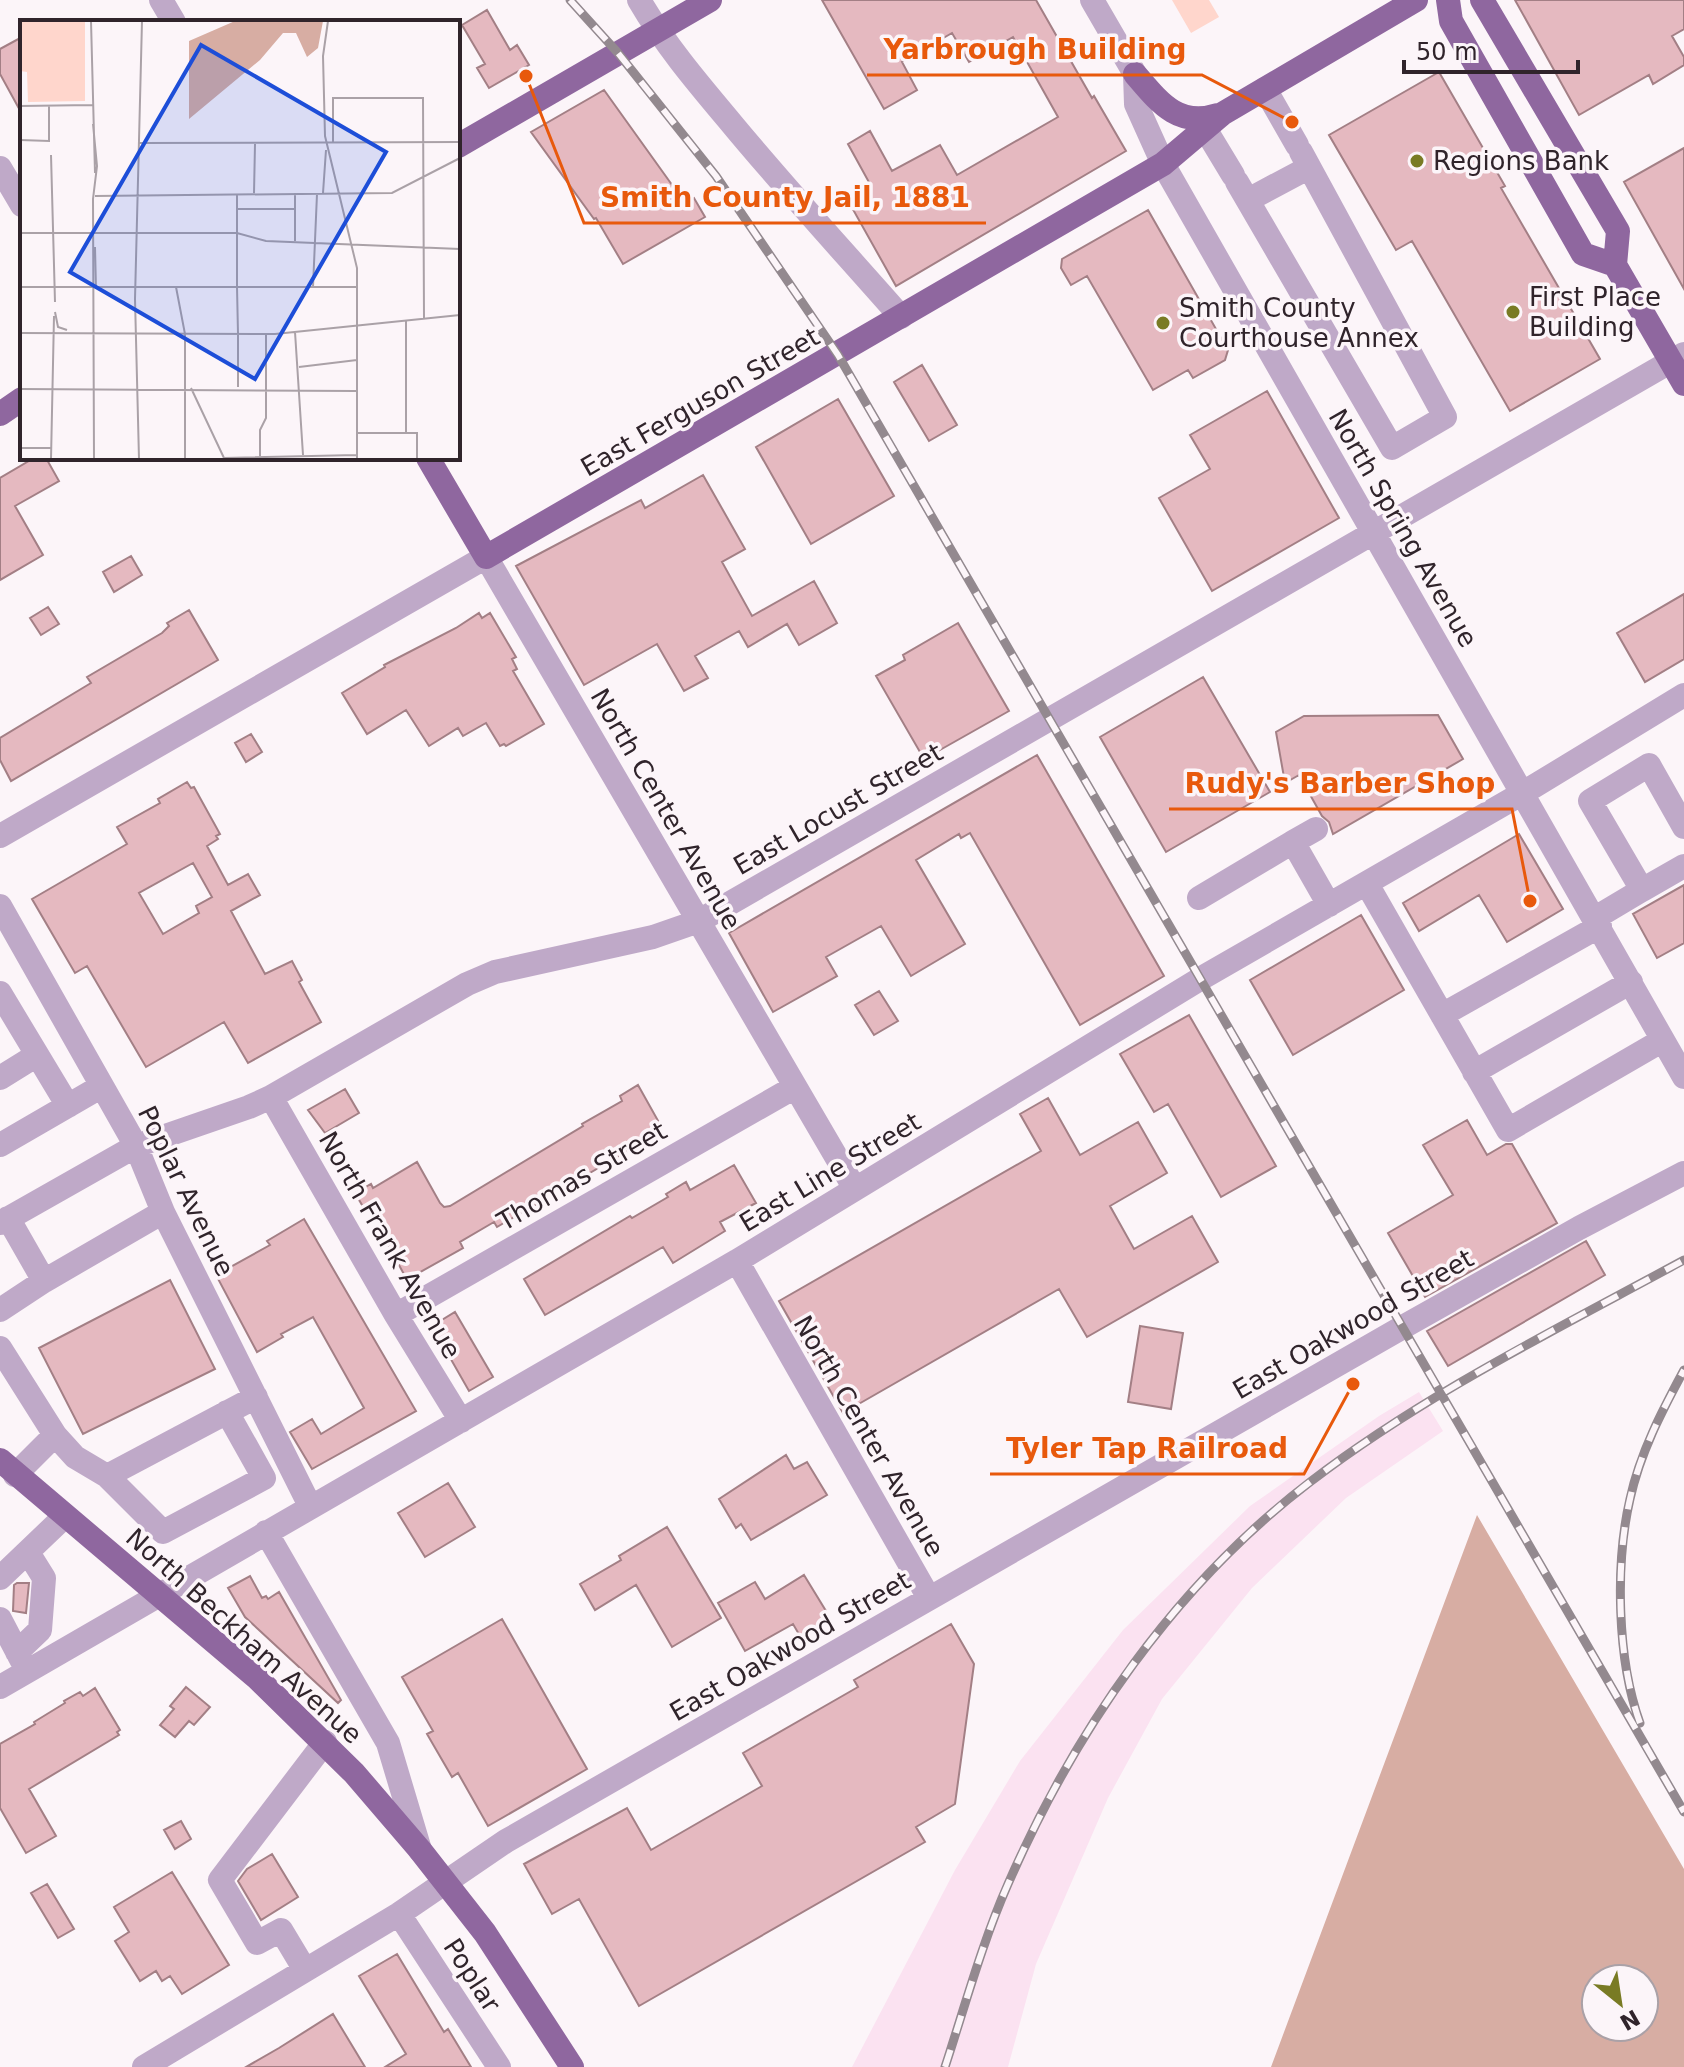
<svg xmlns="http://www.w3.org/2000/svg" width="1684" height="2067" viewBox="0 0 1684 2067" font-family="'DejaVu Sans',sans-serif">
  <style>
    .built { fill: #fbe2f1 }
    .green { fill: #ffd6cc }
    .forest { fill: #d7ada3; fill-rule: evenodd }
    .building { fill: #e5b9c0; stroke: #a37f85; stroke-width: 2; fill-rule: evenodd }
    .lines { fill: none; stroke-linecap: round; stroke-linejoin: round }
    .minor { stroke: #bfa9c8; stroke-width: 24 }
    .major { stroke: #8f679f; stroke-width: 24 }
    .rail-casing { stroke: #93898f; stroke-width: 9 }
    .rail { stroke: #fcf5f9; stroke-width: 6; stroke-dasharray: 18; stroke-linecap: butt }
    .poi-dot { fill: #797b24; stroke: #fcf5f9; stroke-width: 3 }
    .labels { text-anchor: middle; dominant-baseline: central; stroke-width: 7; stroke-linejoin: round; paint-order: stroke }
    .poi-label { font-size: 26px; fill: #30242b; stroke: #fcf5f9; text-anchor: start }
    .street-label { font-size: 26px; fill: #30242b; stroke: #fcf5f9 }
    .inset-road { fill: none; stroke: #aaa1a7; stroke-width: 2 }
    .view { fill: #1d4ed8; fill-opacity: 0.15; stroke: #1d4ed8; stroke-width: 4 }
    .inset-edge { fill: none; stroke: #30242b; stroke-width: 4 }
    .leader { fill: none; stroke: #e8590c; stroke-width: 3 }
    .callout-dot { fill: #e8590c; stroke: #fcf5f9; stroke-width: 3 }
    .callout-label { font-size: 28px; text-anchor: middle; font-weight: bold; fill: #e8590c; stroke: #fcf5f9; stroke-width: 7; stroke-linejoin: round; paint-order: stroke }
  </style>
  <rect width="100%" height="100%" fill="#fcf5f9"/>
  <path class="built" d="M 1419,1392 L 1443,1431 L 1346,1498 L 1252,1588 L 1162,1699 L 1108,1798 L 1036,1964 L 1008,2067 L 852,2067 L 955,1870 L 1020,1761 L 1123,1630 L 1250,1506 L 1379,1416 Z"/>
  <path class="green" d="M 1172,0 L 1209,0 L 1219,17 L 1191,33 Z"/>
  <path class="forest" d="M 1477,1515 L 1684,1869 L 1684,2067 L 1271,2067 ZM 1596,1979 L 1644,1979 L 1644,2027 L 1596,2027 Z"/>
  <path class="building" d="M 822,0 L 1036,0 L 1092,98 L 1094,96 L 1126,151 L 896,286 L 846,197 L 870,184 L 848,144 L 870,131 L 892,171 L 940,145 L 957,175 L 1058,117 L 1013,37 L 969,62 L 952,33 L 902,62 L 917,90 L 884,109 Z
    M 1515,0 L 1684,0 L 1684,29 L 1672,36 L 1684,57 L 1684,65 L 1653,84 L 1649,75 L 1579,115 Z
    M 487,10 L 510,50 L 517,45 L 529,65 L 489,88 L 477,68 L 485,64 L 462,25 Z
    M 22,37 L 22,114 L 0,74 L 0,49 Z
    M 1439,72 L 1505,186 L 1501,188 L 1600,359 L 1510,411 L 1412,241 L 1396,250 L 1329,135 Z
    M 604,90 L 685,203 L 694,198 L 705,217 L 623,264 L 596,218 L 594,219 L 531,132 Z
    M 1684,148 L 1684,289 L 1624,182 Z
    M 1148,210 L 1228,350 L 1225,360 L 1193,378 L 1188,370 L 1153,390 L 1087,276 L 1071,285 L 1061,268 L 1062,259 Z
    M 922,365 L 957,425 L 929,441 L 894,382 Z
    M 1267,391 L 1339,518 L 1212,591 L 1159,498 L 1210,469 L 1190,435 Z
    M 838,399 L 894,496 L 811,544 L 756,447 Z
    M 34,458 L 46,458 L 59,481 L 15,506 L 43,555 L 0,580 L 0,478 Z
    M 703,475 L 745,549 L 722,562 L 752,616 L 814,581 L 837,623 L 799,645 L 787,624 L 748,647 L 739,631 L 695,656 L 708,678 L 684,691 L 657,644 L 584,685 L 516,566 L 641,500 L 645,508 Z
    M 131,556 L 142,575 L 114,592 L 103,572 Z
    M 1684,594 L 1684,659 L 1645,682 L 1617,633 Z
    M 48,607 L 59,624 L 41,635 L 30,618 Z
    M 189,610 L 218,660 L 11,781 L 0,760 L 0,738 L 86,686 L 91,683 L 87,677 L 162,633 L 169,626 L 167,623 Z
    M 479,613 L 482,618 L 490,613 L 516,657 L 512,659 L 517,669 L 513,671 L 544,724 L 506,746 L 504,744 L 500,746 L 486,723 L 463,736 L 458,728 L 429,746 L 406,710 L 367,734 L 342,693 L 385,667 L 384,665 L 456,628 Z
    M 958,623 L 1009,711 L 924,759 L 876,676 L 905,660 L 903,655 Z
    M 1203,677 L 1270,792 L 1166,852 L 1100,737 Z
    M 1438,715 L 1463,759 L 1333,834 L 1329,822 L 1322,816 L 1299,775 L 1285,783 L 1276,732 L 1304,716 Z
    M 251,734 L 262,752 L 246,762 L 235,743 Z
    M 1037,755 L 1164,976 L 1080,1025 L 970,833 L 961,838 L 959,834 L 916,860 L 965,944 L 911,976 L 881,926 L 826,957 L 837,976 L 773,1012 L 729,933 Z
    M 187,782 L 191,788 L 194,787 L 220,834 L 216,836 L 218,839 L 207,846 L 228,885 L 248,874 L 260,895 L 231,911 L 265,974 L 292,961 L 302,980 L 299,982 L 321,1022 L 248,1063 L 224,1022 L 146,1067 L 87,966 L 75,973 L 32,899 L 127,844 L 117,827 L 160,803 L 158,799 ZM 193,863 L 212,897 L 196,906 L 199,913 L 163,934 L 139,893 Z
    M 1519,834 L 1563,909 L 1507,942 L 1479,895 L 1419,931 L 1403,903 Z
    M 1684,885 L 1684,943 L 1657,958 L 1633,914 Z
    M 1361,915 L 1404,990 L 1293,1055 L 1250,980 Z
    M 879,991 L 898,1021 L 874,1035 L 855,1005 Z
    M 1189,1015 L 1276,1166 L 1221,1197 L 1168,1104 L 1154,1112 L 1120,1054 Z
    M 638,1085 L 661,1126 L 652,1131 L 655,1135 L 497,1227 L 494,1222 L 460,1242 L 463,1248 L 415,1275 L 414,1273 L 406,1278 L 386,1241 L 389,1239 L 370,1207 L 365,1210 L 355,1193 L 371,1184 L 373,1188 L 417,1162 L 440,1203 L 444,1207 L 450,1206 L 583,1126 L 582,1124 L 622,1101 L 620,1096 Z
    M 345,1089 L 359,1113 L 325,1133 L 308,1110 Z
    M 1048,1098 L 1080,1155 L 1138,1122 L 1167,1173 L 1110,1206 L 1134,1249 L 1192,1216 L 1218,1262 L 1087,1337 L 1059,1289 L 843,1413 L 779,1301 L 1041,1151 L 1020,1114 Z
    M 1467,1120 L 1487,1155 L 1506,1144 L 1512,1144 L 1557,1223 L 1425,1297 L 1388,1233 L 1453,1195 L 1423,1145 Z
    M 734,1165 L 756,1203 L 720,1222 L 725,1231 L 673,1263 L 663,1247 L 545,1315 L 524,1279 L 630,1216 L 632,1218 L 668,1197 L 666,1194 L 686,1182 L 690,1190 Z
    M 304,1219 L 416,1411 L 312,1469 L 290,1432 L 312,1419 L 321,1434 L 364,1408 L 313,1317 L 281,1334 L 283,1337 L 257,1352 L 216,1275 L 270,1245 L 267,1241 Z
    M 1586,1241 L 1605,1275 L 1448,1366 L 1427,1331 Z
    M 170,1280 L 215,1369 L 83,1434 L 39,1348 Z
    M 455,1312 L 493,1377 L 469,1391 L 432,1326 Z
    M 1140,1326 L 1183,1333 L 1171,1409 L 1128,1402 Z
    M 786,1455 L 794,1469 L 807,1462 L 827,1495 L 751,1540 L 741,1524 L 736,1528 L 719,1499 Z
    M 448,1483 L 475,1527 L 425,1557 L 398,1513 Z
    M 667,1527 L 721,1618 L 672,1647 L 636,1585 L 595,1610 L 580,1584 L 621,1560 L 619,1556 Z
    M 804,1575 L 826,1611 L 823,1613 L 827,1620 L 800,1636 L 793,1624 L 745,1651 L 718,1603 L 755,1582 L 765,1599 Z
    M 250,1576 L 262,1598 L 266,1596 L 268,1599 L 279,1592 L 341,1700 L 338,1703 L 245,1617 L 228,1588 Z
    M 17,1583 L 29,1583 L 26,1613 L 13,1611 L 14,1585 Z
    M 502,1619 L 587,1769 L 488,1826 L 458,1773 L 452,1777 L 427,1734 L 433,1731 L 402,1677 Z
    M 951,1624 L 974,1664 L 955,1804 L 916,1827 L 925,1842 L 639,2006 L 579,1899 L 552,1914 L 524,1864 L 627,1808 L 651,1850 L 762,1786 L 743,1753 L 858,1687 L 854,1680 Z
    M 186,1687 L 210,1707 L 194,1725 L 189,1721 L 175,1737 L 160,1725 L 174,1709 L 170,1706 Z
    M 95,1688 L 120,1730 L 117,1732 L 119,1735 L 29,1789 L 56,1836 L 26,1853 L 0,1808 L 0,1744 L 35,1724 L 34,1722 L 65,1703 L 64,1701 L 80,1692 L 83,1696 Z
    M 181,1821 L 191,1839 L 175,1849 L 164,1830 Z
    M 272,1854 L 298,1897 L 261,1920 L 238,1881 L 247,1869 Z
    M 172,1872 L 229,1965 L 182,1994 L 170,1976 L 162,1981 L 156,1971 L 140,1981 L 115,1941 L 129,1932 L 114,1907 Z
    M 47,1884 L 74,1929 L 58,1938 L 31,1893 Z
    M 397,1954 L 444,2032 L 448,2029 L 471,2067 L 385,2067 L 406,2054 L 359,1976 Z
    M 333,2014 L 365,2067 L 246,2067 L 279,2048 Z"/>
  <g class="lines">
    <path class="minor" d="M 161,0 L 174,22
      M 639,0 C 664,43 695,80 727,118 C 783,186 843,251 901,317
      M 1092,0 L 1135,74 L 1136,104 L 1163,164 L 1684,1077
      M 1265,89 L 1297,145
      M 1204,127 L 1233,175
      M 0,168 L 22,205
      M 1237,182 L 1392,448 L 1445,417 L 1301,152
      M 1248,200 L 1308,168
      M 1684,827 L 1649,765 L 1590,801 L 1642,890 L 1684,866
      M 0,836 L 486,557 L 855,1189
      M 1293,842 L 1316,829
      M 1367,884 L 1508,1130 L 1663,1040
      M 1199,898 L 1293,842 L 1329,905
      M 0,906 L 136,1146 L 163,1212 L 310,1506
      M 1595,918 L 1642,890
      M 0,993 L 68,1106
      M 1442,1015 L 1600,926
      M 1474,1072 L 1631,982
      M 0,1078 L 37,1055
      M 271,1097 L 396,1315 L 461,1421
      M 0,1145 L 102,1086
      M 8,1218 L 44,1281
      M 0,1223 L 136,1146 L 249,1107 L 271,1097 L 467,984 L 495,972 L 653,937 L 699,921 L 1684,354
      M 737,1261 L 929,1598
      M 0,1310 L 44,1281 L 163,1212
      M 396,1315 L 795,1087
      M 0,1348 L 55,1435 L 75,1457 L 107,1476
      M 227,1412 L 264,1478 L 163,1532 L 107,1476 L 256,1397
      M 15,1475 L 55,1435
      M 266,1532 L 388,1743 L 420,1850
      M 0,1578 L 65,1516
      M 0,1619 L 23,1663
      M 17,1652 L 40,1630 L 44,1578 L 29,1554
      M 0,1687 L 737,1261 L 1200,979 L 1523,793 L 1684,695
      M 399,1914 L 499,2067
      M 305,1970 L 281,1930 L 257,1943 L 220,1880 L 325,1742
      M 144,2067 L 399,1914 L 506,1841 L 1403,1327 L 1579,1228 L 1684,1173"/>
    <path class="major" d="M 1448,0 L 1451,21 L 1583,254 L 1615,265
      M 1482,0 L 1618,231 L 1615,265 L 1684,384
      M 1135,74 C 1159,102 1178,128 1218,115
      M 458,146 L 710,0
      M 0,414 L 22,399
      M 428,458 L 486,557 L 1163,164 L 1222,114 L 1416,0
      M 0,1460 L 256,1677 L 354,1773 L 420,1850 L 485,1933 L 572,2067"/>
    <defs>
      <path id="rail" d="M 570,0 L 618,53 L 716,176 L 838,355 L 1684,1812
        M 1640,1723 C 1617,1660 1615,1564 1630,1499 C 1640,1453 1662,1411 1684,1370
        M 945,2067 C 965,2006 982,1943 1008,1884 C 1075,1730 1175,1585 1310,1482 C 1425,1394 1557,1329 1684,1260"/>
    </defs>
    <use href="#rail" class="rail-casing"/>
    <use href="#rail" class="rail"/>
  </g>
  <g class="poi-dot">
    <circle cx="1417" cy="161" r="8"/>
    <circle cx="1513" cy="312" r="8"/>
    <circle cx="1163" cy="323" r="8"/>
  </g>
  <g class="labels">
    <g class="poi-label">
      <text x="1433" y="161">Regions Bank</text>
      <text x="1529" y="297">First Place<tspan x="1529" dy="30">Building</tspan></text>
      <text x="1179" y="308">Smith County<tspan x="1179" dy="30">Courthouse Annex</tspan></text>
    </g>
    <g class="street-label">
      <text transform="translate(700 402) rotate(-30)">East Ferguson Street</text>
      <text transform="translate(1403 528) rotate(60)">North Spring Avenue</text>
      <text transform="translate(666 809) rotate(60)">North Center Avenue</text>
      <text transform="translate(838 809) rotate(-30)">East Locust Street</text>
      <text transform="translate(830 1172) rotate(-31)">East Line Street</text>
      <text transform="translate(582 1176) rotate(-30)">Thomas Street</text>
      <text transform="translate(186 1191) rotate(64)">Poplar Avenue</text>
      <text transform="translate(390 1245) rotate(60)">North Frank Avenue</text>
      <text transform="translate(1353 1324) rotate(-30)">East Oakwood Street</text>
      <text transform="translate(869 1436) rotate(60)">North Center Avenue</text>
      <text transform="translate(244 1636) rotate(42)">North Beckham Avenue</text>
      <text transform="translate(790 1646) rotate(-30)">East Oakwood Street</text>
      <text transform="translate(472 1975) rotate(57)">Poplar</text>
    </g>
  </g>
  <g transform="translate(20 20)">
    <rect width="440" height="440" fill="#fcf5f9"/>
    <path d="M 0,1 L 65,1 L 65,81 L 8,82 L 7,52 L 0,51 Z" fill="#ffd6cc"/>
    <path d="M 215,1 L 303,1 L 298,28 L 287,37 L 276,13 L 263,13 L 240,40 L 169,99 L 169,21 Z" fill="#d7ada3"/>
    <path class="inset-road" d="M 71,1 L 75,153M 308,1 L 303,36 L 305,116 L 337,248 L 337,439M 0,86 L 73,85M 73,104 L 77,146 L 73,179 L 74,439M 0,120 L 29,121 L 29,85M 119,123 L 440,122M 313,123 L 313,78 L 403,78 L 404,299M 31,135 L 35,282M 234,173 L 235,124M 275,173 L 275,221M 303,173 L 306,130M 217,174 L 217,267 L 337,267M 75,176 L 372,173 L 440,138M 217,189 L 275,189M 0,213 L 217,213 L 246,221 L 440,229M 75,227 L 76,269M 0,267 L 217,267 L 218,314M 156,267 L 165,314 L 165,439M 293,267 L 297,174M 35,292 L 38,307 L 47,310M 386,301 L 386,413M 275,312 L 283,435M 0,313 L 255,314 L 440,295M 218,314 L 218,367M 279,347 L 337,340M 171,368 L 204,438M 0,369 L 336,371M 336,413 L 397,413 L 397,439M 0,428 L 31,428M 240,436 L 240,410 L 246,398 L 246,314M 204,438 L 337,435M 31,439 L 34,296M 119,439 L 115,279 L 122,1"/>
    <path class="view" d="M 181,25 L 366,132 L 235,359 L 50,252 Z"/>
    <rect width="440" height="440" class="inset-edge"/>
  </g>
  <path class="leader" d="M1292 122L1202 75H867M526 76L584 223H986M1530 901L1512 809H1169M1353 1384L1304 1474H990"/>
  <g class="callout-dot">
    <circle cx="1292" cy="122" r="8"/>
    <circle cx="526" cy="76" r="8"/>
    <circle cx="1530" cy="901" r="8"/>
    <circle cx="1353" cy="1384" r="8"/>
  </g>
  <g class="callout-label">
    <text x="1035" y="59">Yarbrough Building</text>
    <text x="785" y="207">Smith County Jail, 1881</text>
    <text x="1340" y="793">Rudy's Barber Shop</text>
    <text x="1147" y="1458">Tyler Tap Railroad</text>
  </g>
  <g transform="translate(1620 2003) rotate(150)"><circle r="38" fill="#fcf5f9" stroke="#aaa1a7" stroke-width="2"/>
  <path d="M0-6L14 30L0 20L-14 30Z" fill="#797b24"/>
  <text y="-12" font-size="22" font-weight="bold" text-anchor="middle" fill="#30242b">N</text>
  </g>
  <path d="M1404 60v12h174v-12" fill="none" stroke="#30242b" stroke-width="4"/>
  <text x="1416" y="60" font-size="24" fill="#30242b" stroke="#fcf5f9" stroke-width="6" paint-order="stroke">50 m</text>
</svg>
